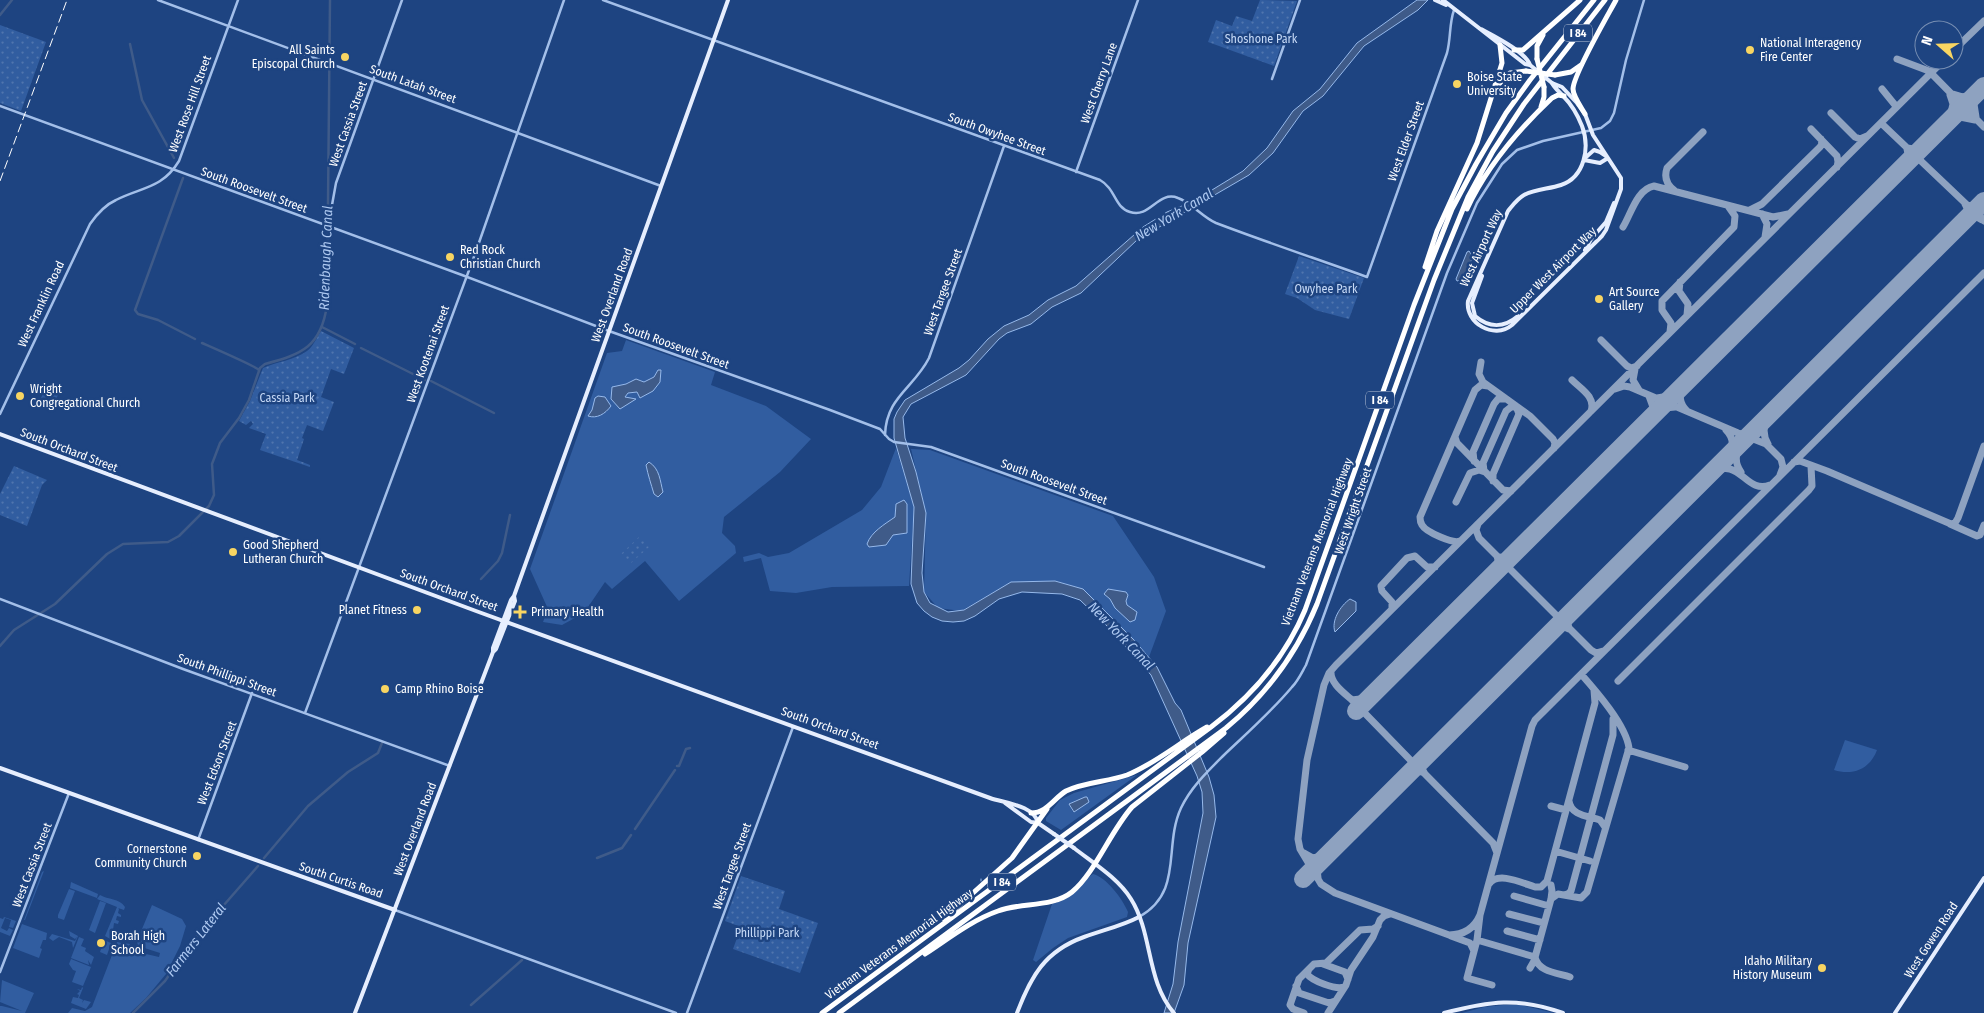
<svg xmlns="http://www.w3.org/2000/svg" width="1984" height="1013" viewBox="0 0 1984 1013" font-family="'Fira Sans Condensed',sans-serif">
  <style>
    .green { fill: #315da0; fill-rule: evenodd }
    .park { fill: url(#park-dots) }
    .water { fill: #3f5b89; stroke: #96b9eb }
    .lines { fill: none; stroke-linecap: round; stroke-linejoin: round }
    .stream { stroke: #96b9eb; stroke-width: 1 }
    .canal { stroke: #3f5b89; stroke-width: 2.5 }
    .taxiway { stroke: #8ea2c0; stroke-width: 7 }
    .runway { stroke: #8ea2c0; stroke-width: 18 }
    .minor { stroke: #a3bfe9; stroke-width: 2.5 }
    .major { stroke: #e6eefe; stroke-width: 4 }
    .highway { stroke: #fff; stroke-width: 5 }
    .rail { stroke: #fff; stroke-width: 1; stroke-dasharray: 9 4; stroke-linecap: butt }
    .major-bridge { stroke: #e6eefe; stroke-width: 4 }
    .highway-bridge { stroke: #fff; stroke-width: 5 }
    .poi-dot { fill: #f8d562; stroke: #1e4481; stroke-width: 2 }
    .labels { text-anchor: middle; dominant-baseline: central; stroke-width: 5; stroke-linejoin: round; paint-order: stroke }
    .shield { fill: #1e4481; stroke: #bcc7d9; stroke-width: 1 }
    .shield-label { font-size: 11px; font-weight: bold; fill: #fff }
    .park-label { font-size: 12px; fill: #c7daf7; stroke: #1e4481 }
    .poi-label { font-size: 12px; fill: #fff; stroke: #1e4481; text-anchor: start }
    .street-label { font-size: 12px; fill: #fff; stroke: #1e4481 }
    .water-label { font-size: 14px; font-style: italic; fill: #aec9f1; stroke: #1e4481 }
  </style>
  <defs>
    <pattern id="park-dots" width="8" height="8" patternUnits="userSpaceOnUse" patternTransform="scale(1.25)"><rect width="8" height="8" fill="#315da0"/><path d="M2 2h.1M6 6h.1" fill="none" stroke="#5075ae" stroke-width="1.8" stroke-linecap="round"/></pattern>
  </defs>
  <rect width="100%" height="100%" fill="#1e4481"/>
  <path class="green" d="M 626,340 L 715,372 L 711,385 L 766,406 L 811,439 L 780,472 L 724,517 L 722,533 L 735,546 L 736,553 L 679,601 L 645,561 L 612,589 L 605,582 L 584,613 L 562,625 L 543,622 L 548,609 L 530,569 L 607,353 L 622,351 Z
    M 45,388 L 59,392 L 52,411 L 38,406 Z
    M 896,448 L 914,507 L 909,586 L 832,587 L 796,593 L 770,591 L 761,558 L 744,562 L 743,557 L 759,553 L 768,557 L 789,553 L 862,510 L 881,487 Z
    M 911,449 L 930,450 L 1113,516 L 1154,577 L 1166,611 L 1149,657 L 1083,589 L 1056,581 L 1011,582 L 961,611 L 938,608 L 924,592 L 926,513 Z
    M 1845,740 L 1877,750 C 1870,769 1853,776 1834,770 Z
    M 1137,775 L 1061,830 L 1046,821 L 1046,818 L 1060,800 L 1074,793 ZM 1083,799 L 1083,806 L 1073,812 L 1069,804 L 1077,800 Z
    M 44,871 L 25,920 L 24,920 L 42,872 Z
    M 1093,874 C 1106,877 1122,898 1128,912 L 1127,917 L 1068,938 L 1053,948 L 1036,962 L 1033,960 L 1052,904 C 1076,898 1077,885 1093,874 Z
    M 71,882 L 98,894 L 97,898 L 70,888 Z
    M 69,889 L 75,891 L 64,920 L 58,918 L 58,915 Z
    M 100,895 C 108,900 119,898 125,907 L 124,910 L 118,908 L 119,909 L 118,913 L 121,915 L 121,917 L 117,916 L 116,920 L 119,921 L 118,924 L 114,923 L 113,930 L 115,932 L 112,933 L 112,940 L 105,936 L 117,907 L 97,899 Z
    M 100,901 L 106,903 L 95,933 L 89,930 Z
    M 152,905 L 182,919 L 186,926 L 180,946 L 172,962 L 174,963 L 171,968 L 146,998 L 130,1013 L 68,1013 L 72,1008 L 85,1011 L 92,1007 L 117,942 L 130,944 L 129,948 L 132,948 L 133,951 L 159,957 L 160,953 L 138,946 L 137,941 Z
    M 4,917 L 16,921 L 13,928 L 9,927 L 11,920 L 5,918 L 1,928 L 7,931 L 9,928 L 13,930 L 10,936 L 0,932 L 0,918 L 3,919 Z
    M 22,924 L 47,933 L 46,940 L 43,940 L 40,948 L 42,949 L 39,958 L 13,948 Z
    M 69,931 L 78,936 L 73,948 L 72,942 L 59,937 L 53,941 L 49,938 L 52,934 L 75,941 L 77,937 L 75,939 L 70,936 Z
    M 79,937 L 84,939 L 81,946 L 86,948 L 85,951 L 94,957 L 91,965 L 88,960 L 89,965 L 71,958 Z
    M 104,940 L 111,943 L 107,955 L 100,952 Z
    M 71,959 L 91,967 L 83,986 L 72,982 L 76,971 L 73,970 L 69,964 Z
    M 2,980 L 34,993 L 25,1013 L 0,1013 L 0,1006 L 2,1006 L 22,1011 L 0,1002 Z
    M 82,987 L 83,988 L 79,998 L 83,1000 L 82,1003 L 84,1000 L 91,1002 L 86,1009 L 71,1003 L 73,997 L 78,998 L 79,995 L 77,994 L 80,991 L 77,989 L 81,990 Z
    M 1503,1005 L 1521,1005 L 1554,1013 L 1462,1013 L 1484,1007 Z"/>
  <path class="park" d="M 1260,0 L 1297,1 L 1274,66 L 1208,42 L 1216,20 L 1232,26 L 1236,16 L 1252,21 Z
    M 0,25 L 46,42 L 21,111 L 0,103 Z
    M 1299,256 L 1364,278 L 1349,319 L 1315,310 L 1297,298 L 1285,294 Z
    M 321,331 L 354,348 L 344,374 L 331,369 L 321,397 L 334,402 L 323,431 L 307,425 L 302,438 L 304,439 L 297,460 L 310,465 L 310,467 L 260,450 L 266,434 L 249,428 L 253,424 L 251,421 L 246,425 L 239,421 L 250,401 L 263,368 C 276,362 295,360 307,351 C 313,347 317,337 321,331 Z
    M 14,466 L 47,480 L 42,485 L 27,526 L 0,515 L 0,494 Z
    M 640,536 L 649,547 L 630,564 L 621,554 Z
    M 741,876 L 785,891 L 779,909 L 818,923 L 800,973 L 733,949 L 741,927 L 725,921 Z"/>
  <path class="water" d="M 1417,0 L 1428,0 L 1418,10 L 1364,46 L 1323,96 L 1303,111 L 1273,153 L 1249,175 L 1137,240 L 1081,293 L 1052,307 L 1031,324 L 1007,333 L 999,339 L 966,375 L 911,404 L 903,417 L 905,438 L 916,472 L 926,513 L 922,573 L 924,592 L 930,603 L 948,612 L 964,610 L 1011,582 L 1055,581 L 1083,589 L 1134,640 L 1157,667 L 1175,703 L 1181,710 L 1209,777 L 1214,795 L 1216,817 L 1188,943 L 1184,985 L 1174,1013 L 1164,1013 L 1173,984 L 1178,942 L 1203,813 L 1202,792 L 1197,776 L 1151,675 L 1107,626 L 1080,600 L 1062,594 L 1022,592 L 999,599 L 975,616 L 964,621 L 953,622 L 942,621 L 932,617 L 924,611 L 917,603 L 911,584 L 914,507 L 894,438 L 894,419 L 897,412 L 905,400 L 959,368 L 969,360 L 988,339 L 1004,326 L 1029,315 L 1048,300 L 1076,286 L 1143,227 L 1167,212 L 1194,201 L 1243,171 L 1267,148 L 1293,111 L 1320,89 L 1357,43 Z
    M 1469,251 L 1473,257 L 1462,280 L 1457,281 L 1456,279 L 1467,252 Z
    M 658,370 L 661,370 L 660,382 L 653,391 L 640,398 L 637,392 L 628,393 L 625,397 L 636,399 L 620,409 L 611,399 L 612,387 L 626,384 L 636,379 L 644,382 L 654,377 Z
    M 598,396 L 605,397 L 611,406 C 605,414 597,419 588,416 L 592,410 L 595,398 Z
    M 649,462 C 660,469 660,481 663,492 L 658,497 L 654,494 C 651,484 648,475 646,465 Z
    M 904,500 L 907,504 L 907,533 L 893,535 L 886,545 L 869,547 L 867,544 C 871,532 885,524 895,517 L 896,504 Z
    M 1108,589 L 1126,592 L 1128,595 L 1126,601 L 1127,605 L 1137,612 L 1135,620 L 1130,622 L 1115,608 L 1110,599 L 1104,594 Z
    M 1350,599 L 1356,602 L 1356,611 L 1335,632 C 1331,621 1340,606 1350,599 Z
    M 1085,797 L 1087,797 L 1089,802 L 1074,812 L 1069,804 Z"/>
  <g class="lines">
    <path class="stream" d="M 981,881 L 981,879"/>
    <path class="canal" d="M 0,15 L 12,0
      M 130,44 L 142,100 L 174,158
      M 183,178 L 135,310 L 138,314 L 158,320 L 195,339
      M 322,327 L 355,344
      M 202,343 C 211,347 255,366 259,370
      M 361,348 L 425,380
      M 431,381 L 494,413
      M 481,579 L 498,561 L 502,553 L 510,515
      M 0,646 L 14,630 L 55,604 L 107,554 L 123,544 L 168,542 L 179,536 L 209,506 L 214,495 L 212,464 L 220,443 L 239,418 L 249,400 L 260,368 L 265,364 C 302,354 321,347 327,305 L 330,0
      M 677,766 L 679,766 L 686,749 L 690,748
      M 635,829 L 675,770
      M 264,858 L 308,806 L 348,772 L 378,753 L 382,743
      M 597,858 L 622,848 L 631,835
      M 471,1005 L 522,960
      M 133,1013 L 165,981 L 195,938 L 258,866"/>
    <path class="taxiway" d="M 1954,50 L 1984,21
      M 1897,59 L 1929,71 L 1984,127
      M 1882,89 L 1895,105
      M 1953,94 L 1963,97 L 1978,92
      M 1831,113 L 1855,137 L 1860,139 L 1867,136
      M 1976,117 L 1974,104 L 1978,92
      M 1949,121 L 1953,104 L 1950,95
      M 1949,121 L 1960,117 L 1975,120
      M 1881,123 L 1984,221
      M 1811,129 L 1837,156 L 1838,162 L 1837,167
      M 1907,148 L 1914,149 L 1923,146
      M 1905,165 L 1909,158 L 1907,149
      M 1674,190 C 1666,184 1664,177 1667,168 L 1703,132
      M 1965,204 L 1973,207 L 1981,204 L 1978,210 L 1982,220 L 1975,216 L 1966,219 L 1969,212 Z
      M 1750,210 L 1762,204 L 1820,147 L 1822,144 L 1821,139
      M 1762,214 L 1767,224 L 1765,237
      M 1623,227 C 1631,214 1637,189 1654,186 L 1773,217 L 1788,214
      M 1680,282 L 1679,291 L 1688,304 L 1687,315
      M 1670,332 L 1671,323 L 1662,310 L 1662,301 L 1734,227 L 1735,216 L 1728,206
      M 1601,340 L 1627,366 L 1631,368 L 1637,366
      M 1481,362 L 1479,374 L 1483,382 L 1530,416 L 1553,439 L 1555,443 L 1554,448
      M 1635,369 L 1633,380 L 1639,390
      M 1572,380 C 1581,389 1596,397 1591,411
      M 1683,386 C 1679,396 1679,403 1687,411
      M 1615,389 L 1624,386 L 1630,387 L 1738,433 L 1766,444 L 1781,459 L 1783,467 L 1780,475
      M 1657,398 L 1669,396 L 1678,391
      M 1656,412 L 1665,408 L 1675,407
      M 1648,421 L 1653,407 L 1649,396
      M 1726,430 C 1734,438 1734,447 1728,456
      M 1740,434 L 1747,433 L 1755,429
      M 1455,437 L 1457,443 L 1503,490 L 1511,491
      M 1768,444 C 1762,434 1763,424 1770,414
      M 1474,461 L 1473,452 L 1494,404 L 1498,399 L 1506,399
      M 1794,462 L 1800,461 L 1827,471 L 1951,524 L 1955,523 L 1958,518 L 1984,446
      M 1484,471 L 1483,463 L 1506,411 L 1511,407 L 1517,407
      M 1741,472 C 1733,461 1736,451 1744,440
      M 1710,474 C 1740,454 1745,495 1770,485
      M 1493,481 L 1493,474 L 1519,414 L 1516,406
      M 1456,502 L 1470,473 L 1479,470 L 1485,472
      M 1478,524 L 1476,530 L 1479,538 L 1591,650 L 1596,653 L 1603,651
      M 1950,524 L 1977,536 L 1980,535 L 1984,525
      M 1460,541 C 1453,544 1426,532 1422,525 C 1420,522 1420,520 1420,517 L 1475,390 L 1481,385 L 1488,386
      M 1499,557 L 1505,558 L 1512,555
      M 1496,572 L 1499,564 L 1497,556
      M 1392,609 L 1392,602 L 1382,591 L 1381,586 L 1407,558 L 1415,556 L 1427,567 L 1435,567
      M 1569,628 L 1567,621 L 1570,613
      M 1553,630 L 1562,626 L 1569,629
      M 1331,671 C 1330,683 1343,692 1352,700 L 1368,698
      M 1618,681 L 1809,490 L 1812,486 L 1811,466
      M 1351,699 L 1422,772
      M 1628,750 L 1685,767
      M 1423,759 L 1421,767 L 1425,774 L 1493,843 L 1497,853
      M 1569,801 C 1571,816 1589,816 1600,820 L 1605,827
      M 1551,806 L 1566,810
      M 1555,851 L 1590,861
      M 1304,853 L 1313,858 L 1327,855
      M 1318,878 L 1317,869 L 1322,860
      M 1489,884 C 1498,871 1522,883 1535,887 L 1541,887 L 1547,881 L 1595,703 L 1594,690
      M 1564,895 L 1568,894 L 1571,891 L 1613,735 L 1613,719
      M 1514,896 L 1549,906
      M 1551,899 L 1558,894 L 1581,898 L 1587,892 L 1629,748 C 1626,725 1596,691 1581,674
      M 1509,914 L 1544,923
      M 1480,915 C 1474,929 1464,935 1449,935 L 1335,893 L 1321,884 L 1300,849 L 1298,839 L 1307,760 L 1324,685 L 1329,673 L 1336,665 L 1944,60
      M 1507,931 L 1540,940
      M 1451,936 L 1470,943 L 1474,951
      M 1477,940 L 1467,978 L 1492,985
      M 1323,964 L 1345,972 L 1348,979
      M 1530,968 L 1534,961 L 1551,899 L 1552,891 L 1551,885
      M 1309,969 L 1307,974 C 1312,981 1336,990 1344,987
      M 1570,977 C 1558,973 1538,972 1535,957 L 1477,940 L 1480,915 L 1532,726 L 1535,720 L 1984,273
      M 1296,986 L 1299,993 L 1329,1003 L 1335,1001
      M 1304,1013 L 1293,1009 L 1290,1005 L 1299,979 L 1314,964 L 1326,963 L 1360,930 L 1373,929 L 1378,926
      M 1328,1013 L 1346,985 L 1351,970 L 1373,937 L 1380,920 L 1384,916 L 1390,914"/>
    <path class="runway" d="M 1356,711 L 1984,86
      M 1303,879 L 1984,201"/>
    <path class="minor" d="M 158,0 L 661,186
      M 603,0 L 1100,180 C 1116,189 1114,207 1130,212 C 1150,219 1158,190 1178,198 C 1192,203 1202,217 1216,223 C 1266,242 1317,259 1367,277 L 1447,53 C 1451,38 1449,24 1454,10
      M 1272,79 L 1300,0
      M 0,106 L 462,275 L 609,331 L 830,410 L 880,429 L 889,439 L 894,442 L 931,447 L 1264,567
      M 1076,172 L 1138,0
      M 332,228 L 332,205 L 336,183 L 402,0
      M 0,414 L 90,224 C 97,214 105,205 116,200 C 141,187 162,189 179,161 L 238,0
      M 885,435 C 886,397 914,388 929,358 L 1004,146
      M 0,599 L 183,669 L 450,766
      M 305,713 L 475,254 L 564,0
      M 198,840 L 252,693
      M 395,910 L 676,1013
      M 1139,917 C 1184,892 1163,847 1181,808 C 1191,787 1208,771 1224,755 C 1247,733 1272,711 1292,687 C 1298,681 1302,672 1306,665 L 1447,273 L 1477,203 L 1502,164 L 1517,150 L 1543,141 L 1601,128 L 1610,121 L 1614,113 L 1626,60 L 1644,0
      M 0,972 L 69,793
      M 687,1013 L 793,727"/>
    <path class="major" d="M 1435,0 L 1446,5
      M 1443,0 L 1525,64 L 1530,65 C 1526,52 1494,36 1481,29
      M 1552,83 L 1562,87 L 1577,103 L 1585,114 L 1593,135 L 1621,178 L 1621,189 L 1606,230 L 1602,236 L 1512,325 C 1494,340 1465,323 1468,301 L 1508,211 C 1513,205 1517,199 1524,195 C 1535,189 1549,189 1561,185 C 1585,177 1590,147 1582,126 C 1578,116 1572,105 1564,97 C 1560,92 1555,89 1552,83 Z
      M 1585,158 L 1594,150 L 1600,152 L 1606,156
      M 1584,160 L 1600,163 L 1608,158
      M 1585,250 L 1591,239 L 1606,222 L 1614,203
      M 1482,276 L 1472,303 L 1475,316 C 1489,328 1504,328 1518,316
      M 0,434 L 476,611 L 990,798 C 1004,803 1034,805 1038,823 L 1054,834
      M 493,652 L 496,649 L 515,601 L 514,596 L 519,582 L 728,0
      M 0,768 L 395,910
      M 1005,803 L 1031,822 L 1038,823
      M 1074,848 C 1093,863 1118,878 1131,899 C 1153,934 1146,981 1174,1013
      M 355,1013 L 493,652 L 493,648 L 511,600 L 514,596
      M 1017,1013 C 1031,976 1045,951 1084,937 C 1103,930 1122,926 1139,917
      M 1444,1013 C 1490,1001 1517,997 1563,1013
      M 1895,1013 L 1984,878"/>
    <path class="highway" d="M 1514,50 L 1523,50 L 1580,0
      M 1537,59 L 1537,46 L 1543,35
      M 1555,75 L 1571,72 L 1581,65
      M 1497,86 L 1510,73 L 1526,71
      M 1541,107 L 1544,97 L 1544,87
      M 1585,114 C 1581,107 1573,96 1573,89 C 1573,75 1608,15 1616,0
      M 1467,209 C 1487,166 1518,130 1552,98 L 1558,95 L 1564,96
      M 1425,267 L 1437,231 L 1477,143 L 1502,63 L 1500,45
      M 1031,813 C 1047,813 1054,798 1066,791 C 1084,782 1107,782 1127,775 C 1155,764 1180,742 1207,727
      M 944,919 L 1012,858 L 1047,809
      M 925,954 C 948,939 972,920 998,911 C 1021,902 1052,908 1072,892 C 1095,873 1110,832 1132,807 L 1202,752 L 1224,733
      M 822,1013 L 1211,727 C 1252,696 1285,658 1305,610 L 1414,305 L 1452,209 L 1476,164 L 1506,113 L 1530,80 L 1594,0
      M 839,1013 L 1226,728 C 1267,694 1297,653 1317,604 L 1434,280 L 1468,197 L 1493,151 L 1524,104 L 1605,0"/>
    <path class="rail" d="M 0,181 L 67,0"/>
    <path class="major-bridge" d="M 1530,65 L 1552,83
      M 1054,834 L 1074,848"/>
    <path class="highway-bridge" d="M 1537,59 L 1544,87
      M 1526,71 L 1555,75"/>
  </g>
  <g class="poi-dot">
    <circle cx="1750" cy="50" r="5"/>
    <circle cx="345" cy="57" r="5"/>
    <circle cx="1457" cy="84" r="5"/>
    <circle cx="450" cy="257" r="5"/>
    <circle cx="1599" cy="299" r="5"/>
    <circle cx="20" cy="396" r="5"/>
    <circle cx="233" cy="552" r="5"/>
    <circle cx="417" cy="610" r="5"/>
    <path d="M517.5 604.5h5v5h5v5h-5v5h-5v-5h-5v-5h5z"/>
    <circle cx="385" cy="689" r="5"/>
    <circle cx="197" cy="856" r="5"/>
    <circle cx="101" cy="943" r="5"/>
    <circle cx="1822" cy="968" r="5"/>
  </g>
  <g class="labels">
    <g class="shield">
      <rect x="1564" y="24.5" width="28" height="17" rx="4"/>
      <rect x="1366" y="391.5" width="28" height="17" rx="4"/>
      <rect x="988" y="873.5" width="28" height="17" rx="4"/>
    </g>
    <g class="shield-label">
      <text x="1578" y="33">I 84</text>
      <text x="1380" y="400">I 84</text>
      <text x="1002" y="882">I 84</text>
    </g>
    <g class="park-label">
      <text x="1261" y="39">Shoshone Park</text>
      <text x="1326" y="289">Owyhee Park</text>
      <text x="287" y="398">Cassia Park</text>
      <text x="767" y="933">Phillippi Park</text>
    </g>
    <g class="poi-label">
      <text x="1760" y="43">National Interagency<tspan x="1760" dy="14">Fire Center</tspan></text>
      <text x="335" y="50" text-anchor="end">All Saints<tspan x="335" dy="14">Episcopal Church</tspan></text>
      <text x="1467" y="77">Boise State<tspan x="1467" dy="14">University</tspan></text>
      <text x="460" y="250">Red Rock<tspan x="460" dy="14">Christian Church</tspan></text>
      <text x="1609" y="292">Art Source<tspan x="1609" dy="14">Gallery</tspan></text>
      <text x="30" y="389">Wright<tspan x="30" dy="14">Congregational Church</tspan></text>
      <text x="243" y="545">Good Shepherd<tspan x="243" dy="14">Lutheran Church</tspan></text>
      <text x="407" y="610" text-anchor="end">Planet Fitness</text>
      <text x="531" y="612">Primary Health</text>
      <text x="395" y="689">Camp Rhino Boise</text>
      <text x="187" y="849" text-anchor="end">Cornerstone<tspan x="187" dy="14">Community Church</tspan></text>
      <text x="111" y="936">Borah High<tspan x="111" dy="14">School</tspan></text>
      <text x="1812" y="961" text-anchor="end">Idaho Military<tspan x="1812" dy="14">History Museum</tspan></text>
    </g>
    <g class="street-label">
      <text transform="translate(1099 83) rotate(-70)">West Cherry Lane</text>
      <text transform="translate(413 84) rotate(20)">South Latah Street</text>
      <text transform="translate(190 104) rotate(-70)">West Rose Hill Street</text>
      <text transform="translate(348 124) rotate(-70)">West Cassia Street</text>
      <text transform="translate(997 134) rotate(20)">South Owyhee Street</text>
      <text transform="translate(1406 141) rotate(-70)">West Elder Street</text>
      <text transform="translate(254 190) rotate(20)">South Roosevelt Street</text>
      <text transform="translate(1481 248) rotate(-65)">West Airport Way</text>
      <text transform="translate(1553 270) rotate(-45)">Upper West Airport Way</text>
      <text transform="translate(943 292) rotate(-70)">West Targee Street</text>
      <text transform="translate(612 295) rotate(-70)">West Overland Road</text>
      <text transform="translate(41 304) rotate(-65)">West Franklin Road</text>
      <text transform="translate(676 346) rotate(20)">South Roosevelt Street</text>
      <text transform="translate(428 354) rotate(-70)">West Kootenai Street</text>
      <text transform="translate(69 450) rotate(21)">South Orchard Street</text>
      <text transform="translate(1054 482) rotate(20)">South Roosevelt Street</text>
      <text transform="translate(1353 511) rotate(-71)">West Wright Street</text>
      <text transform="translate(1317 542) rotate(-69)">Vietnam Veterans Memorial Highway</text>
      <text transform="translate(449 590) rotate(20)">South Orchard Street</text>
      <text transform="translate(227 675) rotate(20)">South Phillippi Street</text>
      <text transform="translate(830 728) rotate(20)">South Orchard Street</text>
      <text transform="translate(217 763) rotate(-69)">West Edson Street</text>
      <text transform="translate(415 829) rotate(-69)">West Overland Road</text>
      <text transform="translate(32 865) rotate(-69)">West Cassia Street</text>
      <text transform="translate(732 866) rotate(-70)">West Targee Street</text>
      <text transform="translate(341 880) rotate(19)">South Curtis Road</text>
      <text transform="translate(1931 940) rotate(-57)">West Gowen Road</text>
      <text transform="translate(899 944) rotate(-36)">Vietnam Veterans Memorial Highway</text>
    </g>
    <g class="water-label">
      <text transform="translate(1174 215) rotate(-31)">New York Canal</text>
      <text transform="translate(326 258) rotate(-88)">Ridenbaugh Canal</text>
      <text transform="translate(1121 636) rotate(46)">New York Canal</text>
      <text transform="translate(196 940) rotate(-52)">Farmers Lateral</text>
    </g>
  </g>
  <g transform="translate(1939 45) rotate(290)"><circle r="24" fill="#1e4481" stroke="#788fb3"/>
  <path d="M0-4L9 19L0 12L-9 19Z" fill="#f8d562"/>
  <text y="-8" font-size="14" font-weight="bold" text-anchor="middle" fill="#ffffff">N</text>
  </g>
</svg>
